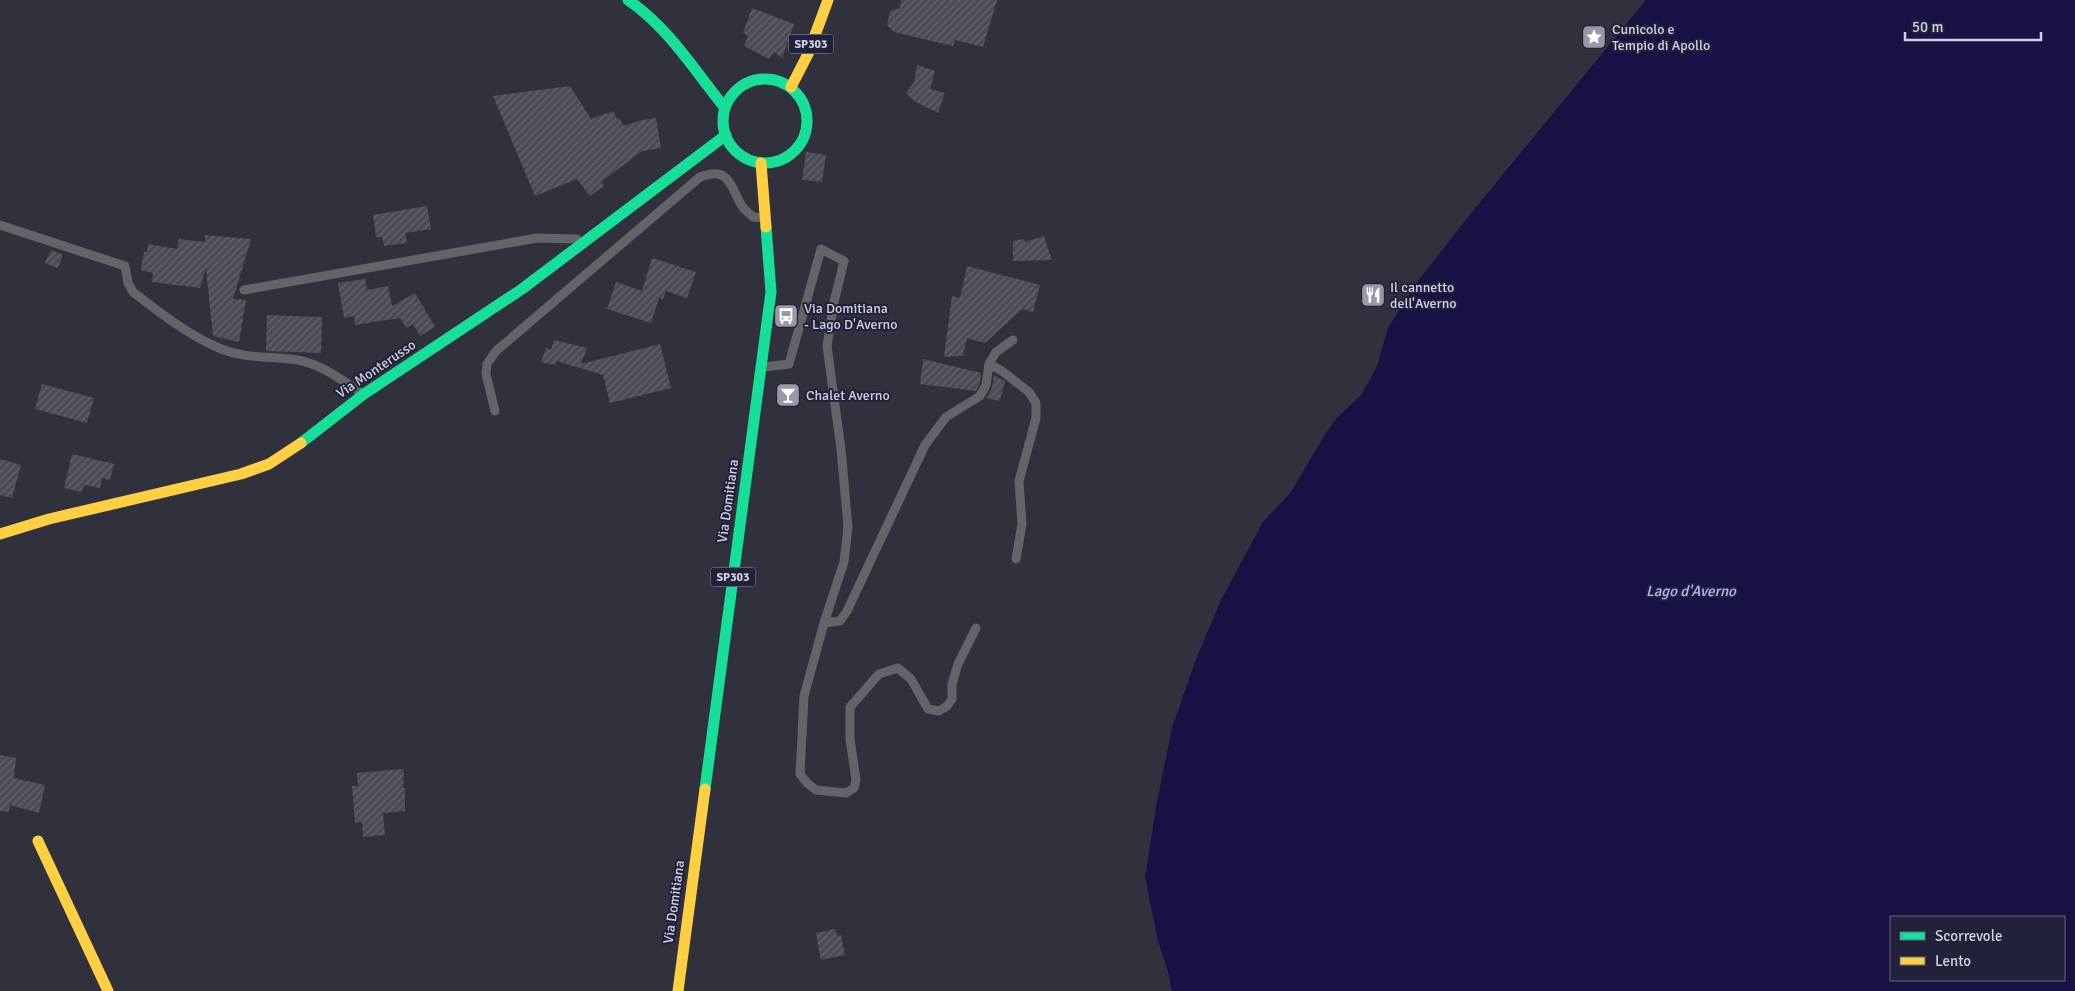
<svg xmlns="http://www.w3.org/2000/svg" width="2075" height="991" viewBox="0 0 2075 991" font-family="Signika,sans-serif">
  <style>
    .water { fill: #191043; fill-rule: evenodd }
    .building { fill: url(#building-hatch) }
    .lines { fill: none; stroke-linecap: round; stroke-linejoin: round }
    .lane { stroke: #616566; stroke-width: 9 }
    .fast { stroke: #16e098; stroke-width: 11 }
    .slow { stroke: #ffcf43; stroke-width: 11 }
    .labels { text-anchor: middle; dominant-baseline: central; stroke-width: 4; stroke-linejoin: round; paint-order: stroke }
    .shield { fill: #212139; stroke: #9b9caf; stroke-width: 1 }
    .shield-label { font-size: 12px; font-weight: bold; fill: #cfd0e1 }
    .poi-label { font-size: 14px; fill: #cfd0e1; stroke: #212139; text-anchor: start }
    .street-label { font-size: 14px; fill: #cfd0e1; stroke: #212139 }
    .water-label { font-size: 15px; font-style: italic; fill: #b6b6fd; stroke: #212139 }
  </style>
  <defs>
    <pattern id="building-hatch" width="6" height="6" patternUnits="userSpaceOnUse" patternTransform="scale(1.25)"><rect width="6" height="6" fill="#4b4b55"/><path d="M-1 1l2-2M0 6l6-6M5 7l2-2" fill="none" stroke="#64646d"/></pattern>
  </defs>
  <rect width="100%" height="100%" fill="#31313e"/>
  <path class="water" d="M 1646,0 L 2075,0 L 2075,991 L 1172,991 L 1168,972 L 1157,937 L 1145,877 L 1156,807 L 1172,728 L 1196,659 L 1221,600 L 1263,522 L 1291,492 L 1324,436 L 1336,419 L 1362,394 L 1377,366 L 1388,328 L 1418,281 L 1468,217 ZM 1891,917 L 2064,917 L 2064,980 L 1891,980 Z"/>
  <path class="building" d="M 901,0 L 997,0 L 983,47 L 955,40 L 953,46 L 894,32 L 887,25 L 890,11 L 900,8 Z
    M 752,8 L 794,24 L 782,58 L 774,52 L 769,59 L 744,46 L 748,36 L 743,33 Z
    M 917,65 L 935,71 L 930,89 L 945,93 L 938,113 L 914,101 L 906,93 L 914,82 Z
    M 570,86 L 591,119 L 613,111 L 617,119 L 619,118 L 624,126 L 642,120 L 656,118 L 661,148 L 642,151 L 601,182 L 604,186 L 590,196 L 577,179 L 535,196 L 493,96 Z
    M 806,152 L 826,155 L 822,182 L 802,180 Z
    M 427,206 L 431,229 L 405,233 L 407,243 L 384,246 L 382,237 L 376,237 L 373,215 Z
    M 205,235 L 251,239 L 233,299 L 246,300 L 239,342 L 213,336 L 206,268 L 200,288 L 152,282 L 153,273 L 141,270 L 144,252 L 147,252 L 148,244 L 177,249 L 179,239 L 205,242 Z
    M 1044,236 L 1052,260 L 1013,261 L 1013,241 L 1024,239 L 1025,242 Z
    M 51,250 L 63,255 L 58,268 L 45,263 Z
    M 652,258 L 696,272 L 687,298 L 666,291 L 663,299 L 659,298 L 651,323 L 607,309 L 616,282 L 642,291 Z
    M 967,266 L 1040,285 L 1033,312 L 1022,309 L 985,343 L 967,338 L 963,356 L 944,357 L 952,296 L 960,298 Z
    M 365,279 L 367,290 L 388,286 L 392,306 L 415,293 L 435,327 L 420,336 L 413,324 L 406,328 L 400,318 L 355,325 L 354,316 L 344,318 L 338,283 Z
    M 267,315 L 322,317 L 321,353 L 266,351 Z
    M 554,340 L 587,348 L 581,364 L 660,344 L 671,388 L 610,403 L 603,375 L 557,361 L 555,365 L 541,362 L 546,348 L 551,350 Z
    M 923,359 L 981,373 L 980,383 L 976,391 L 920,384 Z
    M 994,376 L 1005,381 L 1000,401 L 986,398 L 992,388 Z
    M 42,384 L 94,398 L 87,423 L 35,409 Z
    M 72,454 L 114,464 L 110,480 L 102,478 L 100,488 L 84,485 L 82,492 L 64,488 Z
    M 0,459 L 21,465 L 12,498 L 0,495 Z
    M 0,755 L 16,758 L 14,778 L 45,785 L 39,813 L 10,805 L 9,812 L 0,811 Z
    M 404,769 L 403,788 L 405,788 L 405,811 L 383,813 L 385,835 L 363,837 L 362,822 L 355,823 L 352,786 L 358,786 L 357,773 Z
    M 835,929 L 837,936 L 841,935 L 845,955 L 821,960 L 816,933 Z"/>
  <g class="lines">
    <path class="lane" d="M 0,225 L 125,266 L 128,283 L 133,292 C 159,312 188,335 219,348 C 244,359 271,356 298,360 C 323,365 341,380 362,393
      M 244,290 L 537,238 L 577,239
      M 989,364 L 1002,371 L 1029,392 L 1036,403 L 1036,418 L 1019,481 L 1022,524 L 1016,559
      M 764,367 L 789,364 L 821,249 L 844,261 L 834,302 L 827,346 L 841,449 L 848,527 L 844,562 L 824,623 L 804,696 L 800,774 L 807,783 L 816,790 L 846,793 L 854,788 L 856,780 L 850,739 L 850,707 L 879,674 L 898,668 L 911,679 L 928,709 L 939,711 L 947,706 L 952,699 L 952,684 L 958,664 L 976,628
      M 495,411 L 486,374 L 487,364 L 496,351 L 700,177 C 730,165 730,187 742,206 C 744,210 749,213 753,217 L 762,218
      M 824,623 L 840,621 L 847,611 L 925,445 L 946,417 L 980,396 L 986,385 L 989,364 L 996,352 L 1013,340"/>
    <path class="fast" d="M 628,0 C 669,28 694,70 725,108
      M723 121a42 42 0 1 1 84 0a42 42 0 1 1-84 0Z
      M 301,443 L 364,394 L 522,289 L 726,135
      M 705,789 L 771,292 L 766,227"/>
    <path class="slow" d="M 791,87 L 808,54 L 828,0
      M 761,163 L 766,227
      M 0,534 L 49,519 L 241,474 L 269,464 L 301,443
      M 38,841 L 108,991
      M 678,991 L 705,789"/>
  </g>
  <defs>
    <symbol id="sight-square" viewBox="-11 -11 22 22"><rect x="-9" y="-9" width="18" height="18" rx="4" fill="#9898a8" stroke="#212139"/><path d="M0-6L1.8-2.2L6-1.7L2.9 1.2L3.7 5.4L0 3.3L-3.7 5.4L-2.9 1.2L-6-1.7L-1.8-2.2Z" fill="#fff"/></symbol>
    <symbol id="restaurant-square" viewBox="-11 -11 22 22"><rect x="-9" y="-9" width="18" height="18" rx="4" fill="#9898a8" stroke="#212139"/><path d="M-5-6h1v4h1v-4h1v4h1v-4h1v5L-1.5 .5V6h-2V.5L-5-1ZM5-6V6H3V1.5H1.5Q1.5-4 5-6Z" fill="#fff"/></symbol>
    <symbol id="bus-square" viewBox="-11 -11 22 22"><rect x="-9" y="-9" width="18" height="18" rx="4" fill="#9898a8" stroke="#212139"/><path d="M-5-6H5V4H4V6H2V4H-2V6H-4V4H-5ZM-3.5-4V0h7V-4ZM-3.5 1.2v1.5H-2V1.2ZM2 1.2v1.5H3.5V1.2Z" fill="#fff"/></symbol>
    <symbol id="bar-square" viewBox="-11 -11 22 22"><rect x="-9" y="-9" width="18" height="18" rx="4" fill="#9898a8" stroke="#212139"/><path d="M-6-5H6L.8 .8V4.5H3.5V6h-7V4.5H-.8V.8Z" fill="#fff"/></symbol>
  </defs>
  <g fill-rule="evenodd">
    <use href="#sight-square" x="1580" y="23" width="28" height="28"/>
    <use href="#restaurant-square" x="1359" y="281" width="28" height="28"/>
    <use href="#bus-square" x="772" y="302" width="28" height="28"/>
    <use href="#bar-square" x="774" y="381" width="28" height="28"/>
  </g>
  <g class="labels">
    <g class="shield">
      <rect x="788.5" y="34.5" width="45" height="19" rx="4"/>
      <rect x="710.5" y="567.5" width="45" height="19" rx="4"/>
    </g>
    <g class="shield-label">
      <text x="811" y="44">SP303</text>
      <text x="733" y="577">SP303</text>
    </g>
    <g class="poi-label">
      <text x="1612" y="29">Cunicolo e<tspan x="1612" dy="16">Tempio di Apollo</tspan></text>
      <text x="1390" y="287">Il cannetto<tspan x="1390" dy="16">dell'Averno</tspan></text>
      <text x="804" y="308">Via Domitiana<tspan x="804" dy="16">- Lago D'Averno</tspan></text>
      <text x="806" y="395">Chalet Averno</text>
    </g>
    <g class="street-label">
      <text transform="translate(376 369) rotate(-34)">Via Monterusso</text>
      <text transform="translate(728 501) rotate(-82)">Via Domitiana</text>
      <text transform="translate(674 902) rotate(-82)">Via Domitiana</text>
    </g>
    <g class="water-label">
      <text x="1691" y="591">Lago d'Averno</text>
    </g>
  </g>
  <rect x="1890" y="916" width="175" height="65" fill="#212139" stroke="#67677c"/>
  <rect x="1900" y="932" width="25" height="8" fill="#16e098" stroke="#67677c"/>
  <text x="1935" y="941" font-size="15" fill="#cfd0e1">Scorrevole</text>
  <rect x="1900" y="957" width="25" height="8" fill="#ffcf43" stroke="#67677c"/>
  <text x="1935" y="966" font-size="15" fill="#cfd0e1">Lento</text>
  <path d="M1905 32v8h136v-8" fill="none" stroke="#cfd0e1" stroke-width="2.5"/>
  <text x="1912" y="32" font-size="15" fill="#cfd0e1" stroke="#212139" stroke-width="4" paint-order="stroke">50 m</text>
</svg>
